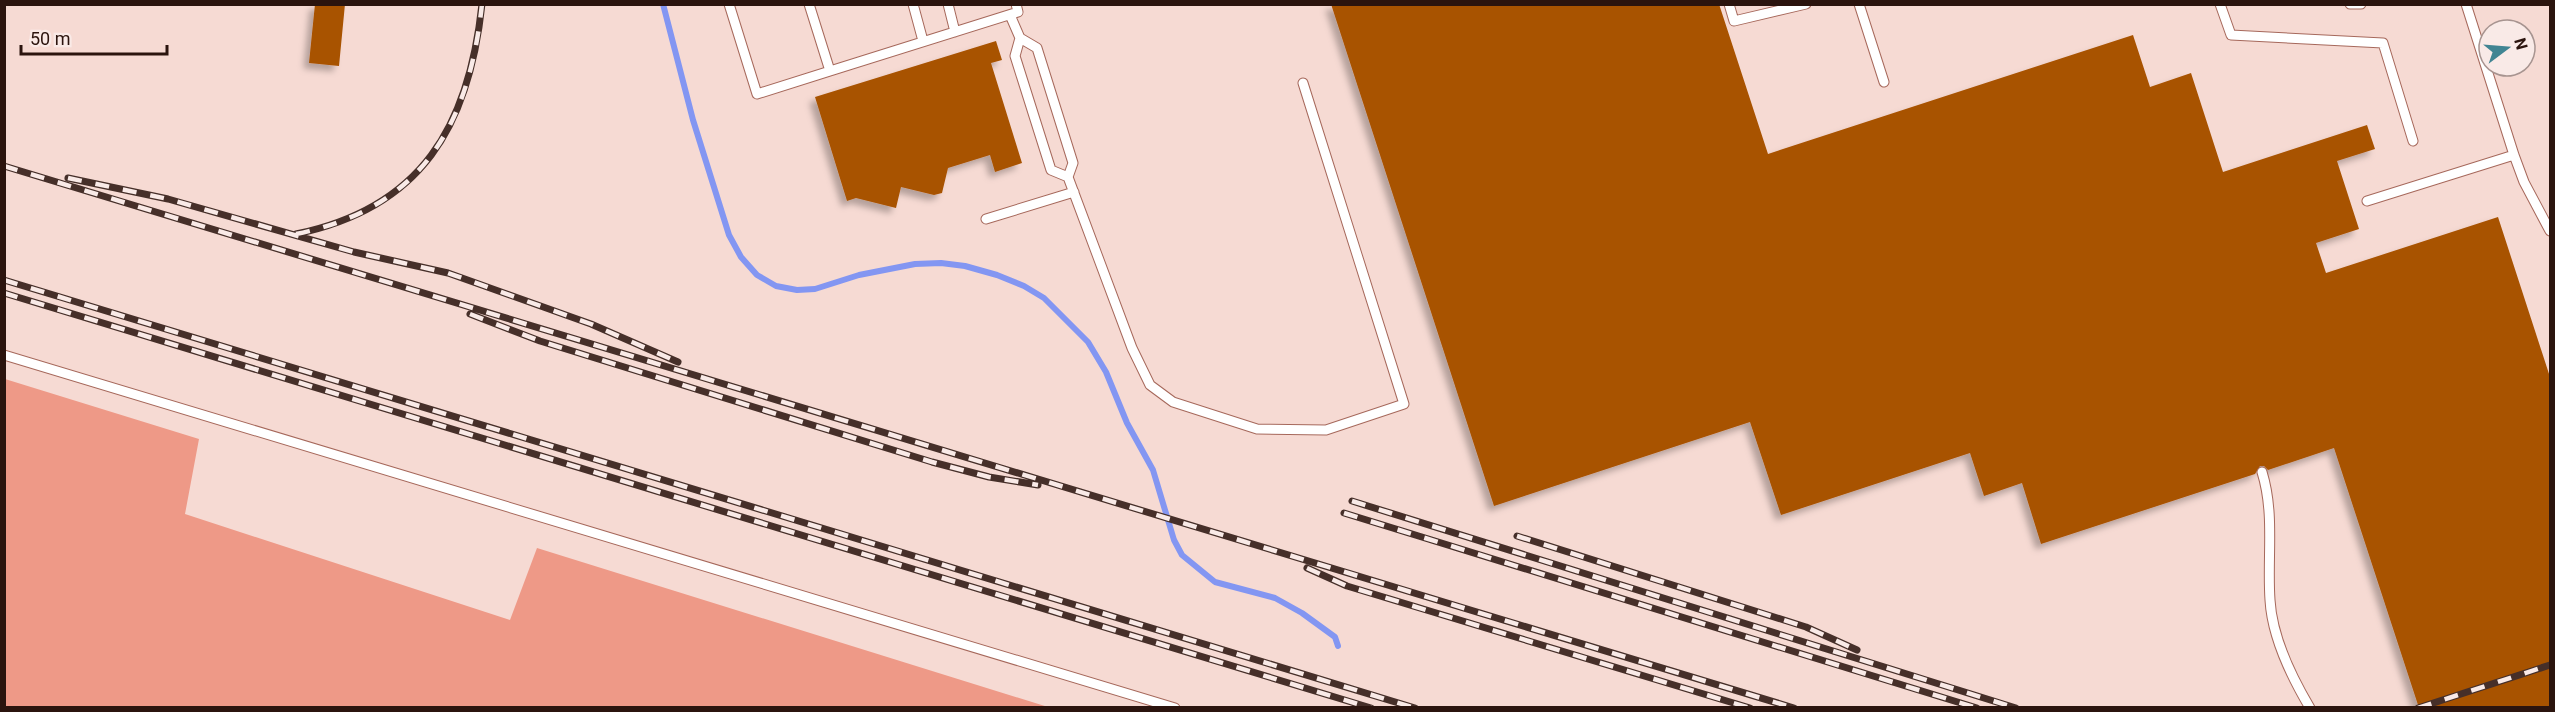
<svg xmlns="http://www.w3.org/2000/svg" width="2555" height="712" viewBox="0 0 2555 712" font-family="Roboto,sans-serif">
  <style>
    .green { fill: #ee9987 }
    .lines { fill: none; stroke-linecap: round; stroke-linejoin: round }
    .stream { stroke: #8396f2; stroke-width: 6 }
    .building { fill: #a85200; filter: url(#shadow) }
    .lane-casing { stroke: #a6685b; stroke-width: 11 }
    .lane { stroke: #fff; stroke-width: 9 }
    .rail-casing { stroke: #462f29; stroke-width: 7 }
    .rail { stroke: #f9eae7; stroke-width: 4.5; stroke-dasharray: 14; stroke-linecap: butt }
  </style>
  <defs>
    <filter id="shadow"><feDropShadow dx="-5.5" dy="5.5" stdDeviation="3" flood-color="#0004"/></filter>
  </defs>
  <rect width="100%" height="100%" fill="#f6dad3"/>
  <path class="green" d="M 5,379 L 199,439 L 185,514 L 510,620 L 537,548 L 1048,707 L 5,707 Z"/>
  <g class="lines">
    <path class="stream" d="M 663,4 L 693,120 L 729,235 L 741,257 L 757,275 L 776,286 L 797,290 L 815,289 L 859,275 L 915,264 L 941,263 L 965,266 L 997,275 L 1024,286 L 1044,298 L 1088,342 L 1106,372 L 1127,423 L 1153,470 L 1174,540 L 1182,555 L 1215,582 L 1275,598 L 1302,613 L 1335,637 L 1338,646"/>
  </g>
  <path class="building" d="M 315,4 L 345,4 L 339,66 L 309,63 Z
    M 1331,4 L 1719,4 L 1768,154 L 2133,35 L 2150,87 L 2191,73 L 2223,172 L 2367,125 L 2375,149 L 2337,161 L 2359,229 L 2316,243 L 2326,273 L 2498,217 L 2550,377 L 2550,708 L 2419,708 L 2334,448 L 2268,470 L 2264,466 L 2260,466 L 2255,474 L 2041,544 L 2022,483 L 1984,496 L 1970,453 L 1781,515 L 1750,422 L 1494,506 Z
    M 996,41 L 1002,60 L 991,63 L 1022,163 L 995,172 L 990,155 L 948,168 L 942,193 L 934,195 L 901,187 L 896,208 L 856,198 L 847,201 L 815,97 Z"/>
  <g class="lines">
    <defs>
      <path id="lane" d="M 729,4 L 757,94 L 830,71
        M 809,4 L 830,71 L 1018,12 L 1016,4
        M 913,4 L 923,41
        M 948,4 L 955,32
        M 1729,4 L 1734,21 L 1806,4
        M 1859,4 L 1884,82
        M 2220,4 L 2231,35 L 2383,43 L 2413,141
        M 2350,4 L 2361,4
        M 2466,4 L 2514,155 L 2524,182 L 2550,231
        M 1010,15 L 1020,38 L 1037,48 L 1073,163 L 1068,177 L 1051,170 L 1015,56 L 1020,38
        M 1068,177 L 1132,348 L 1150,385 L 1173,402 L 1257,429 L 1326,430 L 1404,404 L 1303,83
        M 2367,201 L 2514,155
        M 986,219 L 1074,192
        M 4,355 L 1175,708
        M 2262,472 C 2275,514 2267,557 2270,600 C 2272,637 2291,676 2310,708"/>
    </defs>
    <use href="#lane" class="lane-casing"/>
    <use href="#lane" class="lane"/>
    <defs>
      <path id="rail" d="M 4,166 L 1794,708
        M 68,178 L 168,199 L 354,252 L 448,273 L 591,324 L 678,362
        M 296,234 C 422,208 469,126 482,4
        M 4,280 L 1415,708
        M 4,293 L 1371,708
        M 470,314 L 540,341 L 932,462 L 989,477 L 1038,485
        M 1352,501 L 2016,708
        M 1344,513 L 1977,708
        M 1517,536 L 1806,627 L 1857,650
        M 1307,568 L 1347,586 L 1750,708
        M 2418,708 L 2550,665"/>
    </defs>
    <use href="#rail" class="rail-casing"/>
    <use href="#rail" class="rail"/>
  </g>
  <rect width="2555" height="712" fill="none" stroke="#2b140e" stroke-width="12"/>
  <g transform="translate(2507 48) rotate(74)"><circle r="28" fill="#f9eae7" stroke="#a79490" stroke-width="1.5"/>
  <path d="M0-4.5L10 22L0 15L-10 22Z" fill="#418593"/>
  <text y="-9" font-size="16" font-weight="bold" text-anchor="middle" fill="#2b140e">N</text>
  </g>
  <path d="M21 45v9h146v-9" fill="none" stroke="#2b140e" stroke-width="3"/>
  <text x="30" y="45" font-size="18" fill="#2b140e" stroke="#f9eae7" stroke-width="4.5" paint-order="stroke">50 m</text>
</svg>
